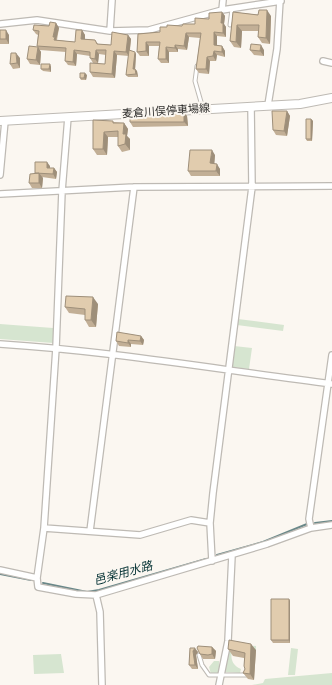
<svg xmlns="http://www.w3.org/2000/svg" width="332" height="685" viewBox="0 0 332 685" font-family="'Work Sans','Noto Sans JP',sans-serif">
  <style>
    .green { fill: #d6e5d0 }
    .lines { fill: none; stroke-linecap: round; stroke-linejoin: round }
    .stream { stroke: #6a8889; stroke-width: 2 }
    .lane-casing { stroke: #bebab4; stroke-width: 5 }
    .street-casing { stroke: #bebab4; stroke-width: 8 }
    .secondary-casing { stroke: #bebab4; stroke-width: 10 }
    .lane { stroke: #fff; stroke-width: 3 }
    .street { stroke: #fff; stroke-width: 5.5 }
    .secondary { stroke: #fff; stroke-width: 8 }
    .wall { fill: #c2af96 }
    .shaded-wall { fill: #9e8f7a }
    .building { fill: #e1ccae; stroke: #9e8f7a }
    .labels { text-anchor: middle; dominant-baseline: central; stroke-width: 4; stroke-linejoin: round; paint-order: stroke }
    .street-label { font-size: 11px; fill: #2e2d2b; stroke: #fbf7f1 }
    .water-label { font-size: 12px; font-style: italic; fill: #063335; stroke: #fbf7f1 }
  </style>
  <rect width="100%" height="100%" fill="#fbf7f1"/>
  <path class="green" d="M 238,319 L 284,325 L 283,331 L 237,325 Z
    M 0,324 L 53,328 L 53,343 L 0,339 Z
    M 234,346 L 252,348 L 249,369 L 233,367 L 231,365 Z
    M 229,644 L 256,646 L 256,650 L 232,647 C 231,657 230,664 241,669 L 240,673 L 225,672 Z
    M 291,648 L 298,649 L 295,675 L 288,675 Z
    M 61,654 L 64,673 L 34,674 L 33,655 Z
    M 214,661 L 219,661 L 219,673 L 211,674 L 209,667 Z
    M 332,673 L 332,685 L 252,685 L 263,683 L 265,679 Z"/>
  <g class="lines">
    <path class="stream" d="M 315,523 L 332,521
      M 217,555 L 263,542 L 307,524
      M 0,574 L 31,580
      M 43,583 L 87,592 L 99,590 L 206,559"/>
    <defs>
      <path id="lane" d="M 230,25 L 232,9
        M 197,66 L 195,81 L 203,109
        M 199,655 L 202,665 L 209,675 L 247,675"/>
      <path id="street" d="M 222,10 L 223,0
        M 0,24 L 37,20 L 110,31 L 149,30 L 222,10 L 281,1
        M 110,31 L 112,0
        M 323,61 L 332,63
        M 268,105 L 277,49 L 280,0
        M 68,117 L 62,191 L 56,348 L 44,528 L 37,578 L 38,587 L 76,594 L 96,595 L 267,544 L 311,528 L 332,525
        M 0,175 L 5,121
        M 0,194 L 134,187 L 332,186
        M 0,344 C 111,351 221,370 332,384
        M 44,528 L 140,535 L 191,520 L 210,523
        M 311,528 L 309,519 L 332,355
        M 90,531 L 134,187
        M 212,561 L 210,523 L 213,493 L 252,187 L 251,106
        M 0,570 L 37,578
        M 96,595 L 100,612 L 102,685
        M 219,685 L 228,641 L 232,555"/>
      <path id="secondary" d="M 0,121 L 300,104 L 332,98"/>
    </defs>
    <use href="#lane" class="lane-casing"/>
    <use href="#street" class="street-casing"/>
    <use href="#secondary" class="secondary-casing"/>
    <use href="#lane" class="lane"/>
    <use href="#street" class="street"/>
    <use href="#secondary" class="secondary"/>
  </g>
  <path class="wall" d="M 222,12 L 225,16 L 224,24 L 226,27 L 226,37 L 217,36 L 217,46 L 222,46 L 225,51 L 225,57 L 217,55 L 216,61 L 210,61 L 209,74 L 199,73 L 196,69 L 200,38 L 189,37 L 187,50 L 178,49 L 178,52 L 169,52 L 169,63 L 161,63 L 158,59 L 159,46 L 149,46 L 149,56 L 140,56 L 137,52 L 138,34 L 160,32 L 167,27 L 182,26 L 195,24 L 209,19 Z
    M 233,12 L 271,16 L 270,44 L 262,43 L 258,37 L 258,31 L 242,31 L 241,48 L 234,47 L 230,41 Z
    M 56,23 L 59,28 L 57,40 L 75,42 L 82,30 L 85,35 L 85,39 L 95,40 L 98,44 L 111,45 L 128,35 L 131,39 L 130,50 L 136,54 L 135,69 L 137,71 L 138,77 L 128,77 L 126,75 L 129,56 L 117,55 L 115,78 L 93,77 L 90,72 L 105,64 L 106,55 L 99,54 L 98,63 L 93,63 L 90,58 L 90,56 L 77,54 L 76,66 L 68,65 L 65,61 L 66,52 L 40,50 L 37,46 L 38,35 L 36,34 L 33,30 L 49,26 Z
    M 0,30 L 9,35 L 9,44 L 0,44 Z
    M 38,47 L 41,52 L 40,65 L 30,64 L 27,59 Z
    M 250,50 L 264,50 L 264,56 L 254,55 Z
    M 20,58 L 20,68 L 13,69 L 10,64 Z
    M 50,64 L 51,67 L 51,72 L 43,71 L 41,69 Z
    M 87,75 L 86,80 L 81,80 L 80,78 Z
    M 287,111 L 290,116 L 287,136 L 276,135 L 273,130 Z
    M 187,116 L 188,126 L 133,127 L 130,122 Z
    M 311,119 L 313,121 L 312,141 L 307,141 L 306,139 Z
    M 93,120 L 124,123 L 128,129 L 127,136 L 130,139 L 130,150 L 122,152 L 118,146 L 118,137 L 108,137 L 107,155 L 97,155 L 93,149 Z
    M 215,155 L 214,164 L 220,169 L 220,176 L 191,176 L 188,171 Z
    M 50,166 L 50,168 L 54,168 L 57,172 L 56,179 L 42,177 L 43,178 L 42,188 L 32,188 L 29,183 L 36,173 L 35,173 Z
    M 98,304 L 96,327 L 89,327 L 85,320 L 85,315 L 69,313 L 65,307 Z
    M 141,336 L 144,340 L 143,345 L 131,344 L 131,347 L 119,346 L 116,341 Z
    M 289,599 L 290,601 L 290,643 L 273,643 L 271,640 Z
    M 212,647 L 216,651 L 215,659 L 203,659 L 200,654 Z
    M 190,648 L 198,652 L 196,655 L 198,669 L 192,669 L 189,665 Z
    M 228,649 L 256,650 L 254,680 L 248,679 L 243,673 L 245,669 L 244,658 L 233,656 Z"/>
  <path class="shaded-wall" d="M 267,10 L 271,16 L 270,44 L 266,38 Z
    M 222,12 L 225,16 L 224,24 L 226,27 L 226,37 L 223,33 L 221,23 Z
    M 56,23 L 59,28 L 56,40 L 58,42 L 58,44 L 53,37 Z
    M 237,25 L 242,31 L 241,48 L 236,42 Z
    M 6,30 L 9,35 L 9,44 L 6,39 Z
    M 82,30 L 85,35 L 85,43 L 81,39 Z
    M 214,32 L 217,36 L 217,50 L 214,45 Z
    M 186,33 L 189,37 L 187,50 L 184,46 Z
    M 128,35 L 131,39 L 129,56 L 126,52 Z
    M 146,42 L 149,46 L 149,56 L 146,51 Z
    M 175,45 L 178,49 L 178,52 L 175,48 Z
    M 261,45 L 264,50 L 264,56 L 260,51 Z
    M 222,46 L 225,51 L 225,57 L 222,52 Z
    M 38,47 L 41,52 L 40,65 L 36,60 Z
    M 166,47 L 169,52 L 169,63 L 166,59 Z
    M 74,50 L 77,54 L 76,66 L 73,62 Z
    M 96,50 L 99,54 L 98,63 L 95,59 Z
    M 114,51 L 117,55 L 115,78 L 112,74 Z
    M 214,51 L 217,55 L 216,61 L 213,56 Z
    M 135,52 L 136,54 L 135,71 L 133,69 Z
    M 16,53 L 20,58 L 20,68 L 17,63 Z
    M 207,57 L 210,61 L 209,74 L 206,69 Z
    M 50,64 L 51,67 L 51,72 L 49,69 Z
    M 135,69 L 137,71 L 138,77 L 136,74 Z
    M 85,73 L 87,75 L 86,80 L 84,78 Z
    M 184,111 L 187,116 L 188,126 L 184,122 Z
    M 287,111 L 290,116 L 287,136 L 284,131 Z
    M 311,119 L 313,121 L 312,141 L 311,139 Z
    M 124,123 L 128,129 L 127,136 L 130,139 L 130,150 L 125,144 L 123,134 Z
    M 104,132 L 108,137 L 107,155 L 103,149 Z
    M 212,150 L 215,155 L 214,168 L 210,163 Z
    M 47,162 L 50,166 L 50,172 L 47,168 Z
    M 217,164 L 220,169 L 220,176 L 216,171 Z
    M 54,168 L 57,172 L 56,179 L 53,174 Z
    M 39,173 L 43,178 L 42,188 L 39,183 Z
    M 93,297 L 98,304 L 96,327 L 91,320 Z
    M 141,336 L 144,340 L 143,345 L 140,341 Z
    M 128,340 L 131,344 L 131,347 L 128,343 Z
    M 289,599 L 290,601 L 290,643 L 289,640 Z
    M 251,644 L 256,650 L 254,680 L 250,674 Z
    M 212,647 L 216,651 L 215,659 L 212,654 Z
    M 195,648 L 198,652 L 196,655 L 198,669 L 195,665 L 193,651 Z"/>
  <path class="building" d="M 259,10 L 267,10 L 266,38 L 258,37 L 259,25 L 237,25 L 236,42 L 230,41 L 233,12 L 258,15 Z
    M 222,12 L 221,23 L 223,23 L 223,33 L 214,32 L 214,45 L 222,46 L 222,52 L 214,51 L 213,56 L 207,57 L 206,69 L 196,69 L 201,33 L 186,33 L 184,46 L 175,45 L 175,48 L 166,47 L 166,59 L 158,59 L 160,42 L 146,42 L 146,51 L 137,52 L 138,34 L 160,32 L 160,27 L 167,27 L 167,25 L 182,26 L 183,24 L 195,24 L 195,18 L 209,19 L 209,13 Z
    M 50,22 L 56,23 L 53,37 L 55,37 L 54,40 L 75,42 L 76,30 L 82,30 L 81,39 L 95,40 L 97,44 L 111,45 L 112,32 L 128,35 L 126,52 L 114,51 L 112,74 L 90,72 L 90,63 L 105,64 L 106,50 L 96,50 L 95,59 L 90,58 L 90,52 L 74,50 L 73,62 L 65,61 L 66,48 L 37,46 L 39,31 L 33,30 L 34,25 L 49,26 Z
    M 0,30 L 6,30 L 6,39 L 0,39 Z
    M 251,44 L 261,45 L 260,51 L 250,50 Z
    M 29,46 L 38,47 L 36,60 L 27,59 Z
    M 129,50 L 135,52 L 133,69 L 135,69 L 136,74 L 126,75 Z
    M 11,53 L 16,53 L 17,63 L 10,64 Z
    M 41,64 L 50,64 L 49,69 L 41,69 Z
    M 80,73 L 85,73 L 84,78 L 80,78 Z
    M 184,111 L 184,122 L 130,122 L 130,114 Z
    M 272,111 L 287,111 L 284,131 L 273,130 Z
    M 306,119 L 311,119 L 311,139 L 306,139 Z
    M 93,120 L 113,121 L 113,123 L 124,123 L 123,134 L 126,134 L 125,144 L 118,146 L 118,131 L 104,132 L 103,149 L 93,149 Z
    M 190,150 L 212,150 L 210,163 L 217,164 L 216,171 L 188,171 Z
    M 35,162 L 47,162 L 47,168 L 54,168 L 53,174 L 35,173 Z
    M 39,173 L 39,183 L 29,183 L 30,174 Z
    M 66,296 L 93,297 L 91,320 L 85,320 L 85,309 L 65,307 Z
    M 117,332 L 141,336 L 140,341 L 128,340 L 128,343 L 116,341 Z
    M 271,599 L 289,599 L 289,640 L 271,640 Z
    M 229,640 L 251,644 L 250,674 L 243,673 L 245,669 L 244,666 L 245,653 L 228,649 Z
    M 198,646 L 212,647 L 212,654 L 208,655 L 200,654 L 197,648 Z
    M 190,648 L 195,648 L 193,651 L 195,665 L 189,665 Z"/>
  <g class="labels">
    <g class="street-label">
      <text transform="translate(166 111) rotate(-4)">麦倉川俣停車場線</text>
    </g>
    <g class="water-label">
      <text transform="translate(123 573) rotate(-15)">邑楽用水路</text>
    </g>
  </g>
</svg>
